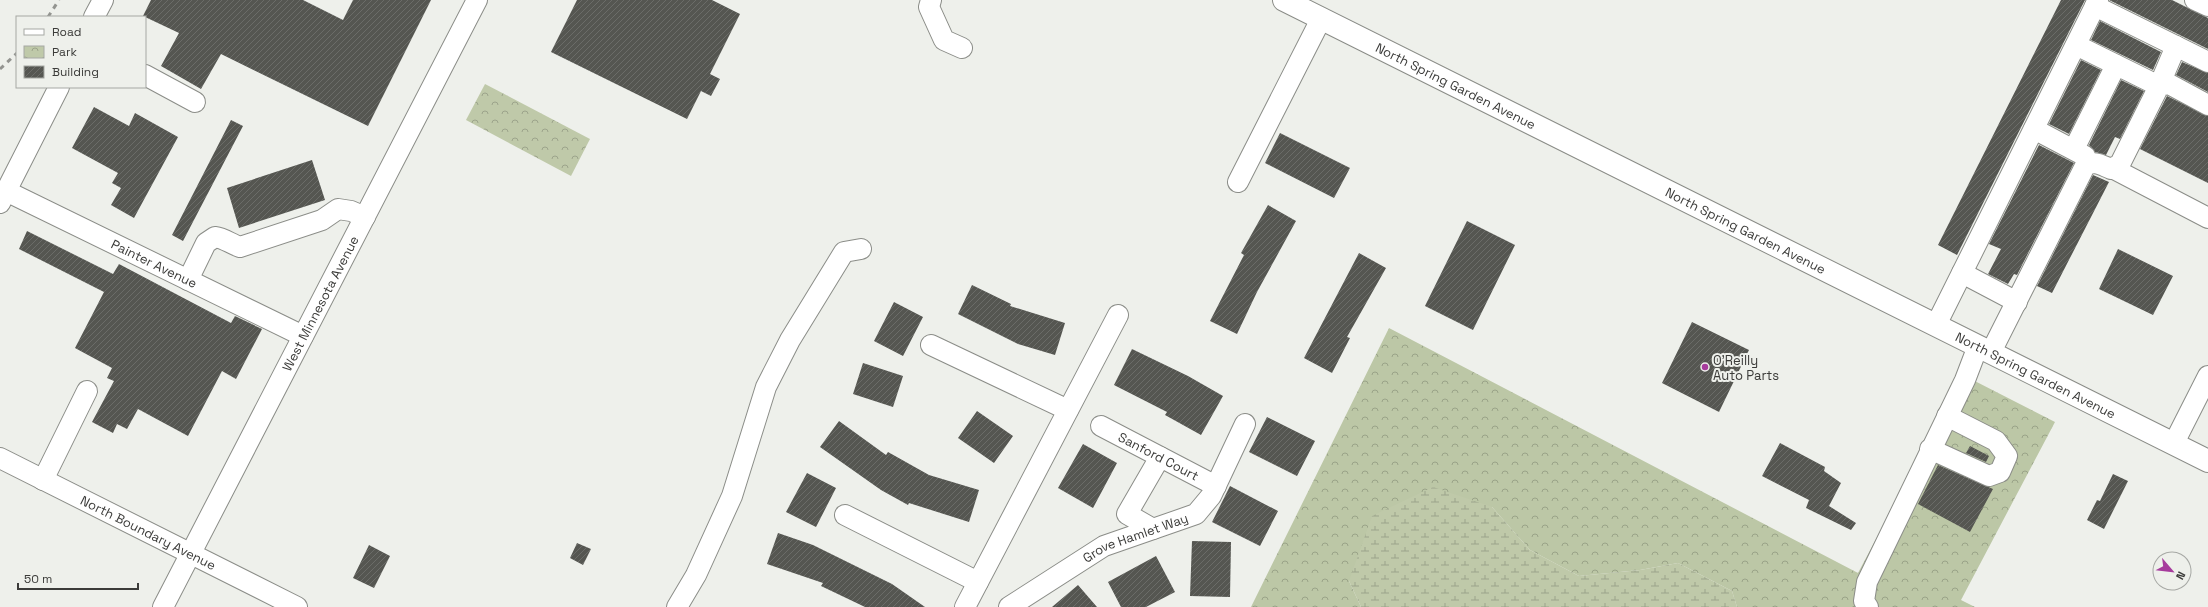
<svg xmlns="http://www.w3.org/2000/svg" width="2208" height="607" viewBox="0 0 2208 607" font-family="'Space Grotesk',sans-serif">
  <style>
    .forest { fill: url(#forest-crowns) }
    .wetland { fill: url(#wetland-marsh) }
    .park { fill: url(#park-crowns) }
    .building { fill: url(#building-hatch) }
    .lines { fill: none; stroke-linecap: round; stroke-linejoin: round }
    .minor-casing { stroke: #8b8d88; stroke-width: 22 }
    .highway-casing { stroke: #8b8d88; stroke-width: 24 }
    .minor { stroke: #fff; stroke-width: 20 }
    .highway { stroke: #fff; stroke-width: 22 }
    .rail { stroke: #939490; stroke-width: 3; stroke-dasharray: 5 5; stroke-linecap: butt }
    .poi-dot { fill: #a63b9c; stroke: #eef0eb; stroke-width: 1.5 }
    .labels { text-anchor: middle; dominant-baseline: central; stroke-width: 4; stroke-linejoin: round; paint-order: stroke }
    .street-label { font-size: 13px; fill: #3b3b39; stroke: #eef0eb }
    .poi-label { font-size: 13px; fill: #3b3b39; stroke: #eef0eb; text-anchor: start }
  </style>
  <defs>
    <pattern id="forest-crowns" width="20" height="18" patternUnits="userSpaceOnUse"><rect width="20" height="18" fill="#bcc7a6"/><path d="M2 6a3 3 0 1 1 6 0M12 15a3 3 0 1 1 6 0" fill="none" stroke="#9aa388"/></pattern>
    <pattern id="wetland-marsh" width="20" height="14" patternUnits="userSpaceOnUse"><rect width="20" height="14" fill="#bfc9a9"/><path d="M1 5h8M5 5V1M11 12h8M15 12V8" fill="none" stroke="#9ca48b"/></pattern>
    <pattern id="park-crowns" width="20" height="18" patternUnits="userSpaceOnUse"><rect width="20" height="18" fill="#bfc9a9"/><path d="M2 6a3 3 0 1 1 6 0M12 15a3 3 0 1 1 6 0" fill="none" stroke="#9ca48b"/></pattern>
    <pattern id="building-hatch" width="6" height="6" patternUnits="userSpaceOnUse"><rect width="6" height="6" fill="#555651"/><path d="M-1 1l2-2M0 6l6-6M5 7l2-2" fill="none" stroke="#6b6c68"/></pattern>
  </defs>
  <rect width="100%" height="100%" fill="#eef0eb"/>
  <path class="forest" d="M 1389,328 L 1858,573 L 1963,375 L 2055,422 L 1961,600 L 1975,607 L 1737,607 L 1732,591 L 1678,563 L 1640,570 L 1579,576 L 1530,550 L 1492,507 L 1349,581 L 1361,607 L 1251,607 Z"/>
  <path class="wetland" d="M 1433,487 L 1492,507 L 1530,550 L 1579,576 L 1640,570 L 1678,563 L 1732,591 L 1737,607 L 1361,607 L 1349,581 L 1372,516 Z"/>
  <path class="park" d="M 485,84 L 590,139 L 571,176 L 466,120 Z"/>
  <path class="building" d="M 151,0 L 303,0 L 343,20 L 353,0 L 431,0 L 368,126 L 221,54 L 201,89 L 161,66 L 179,33 L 143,16 Z
    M 577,0 L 712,0 L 740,14 L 710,74 L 720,79 L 711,96 L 701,91 L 687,119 L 551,52 Z
    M 2061,0 L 2085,0 L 1957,255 L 1938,245 Z
    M 2109,0 L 2172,0 L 2208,18 L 2208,49 Z
    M 2100,21 L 2161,52 L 2153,70 L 2091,40 Z
    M 2081,60 L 2101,70 L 2069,134 L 2049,124 Z
    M 2182,62 L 2208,73 L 2208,92 L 2176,75 Z
    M 2121,80 L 2144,91 L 2120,139 L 2115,137 L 2106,155 L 2095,152 L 2089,145 Z
    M 2167,96 L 2208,116 L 2208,183 L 2140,149 Z
    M 94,107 L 129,126 L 135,113 L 178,137 L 134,218 L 111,205 L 121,188 L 112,183 L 118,173 L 72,148 Z
    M 231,120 L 243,126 L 183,241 L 172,235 Z
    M 1280,133 L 1350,168 L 1334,198 L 1265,163 Z
    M 2039,145 L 2074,163 L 2017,275 L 2014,274 L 2008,284 L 1988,274 L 2001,249 L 1989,244 Z
    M 312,160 L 325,200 L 239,228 L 227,188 Z
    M 2093,175 L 2109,182 L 2052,293 L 2037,286 Z
    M 1268,205 L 1296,221 L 1257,292 L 1237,334 L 1210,321 L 1244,255 L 1241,253 Z
    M 1467,221 L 1515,245 L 1473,330 L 1425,306 Z
    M 27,231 L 113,274 L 119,264 L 231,323 L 235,316 L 262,329 L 236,379 L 222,371 L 188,436 L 138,409 L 127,429 L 117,424 L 113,433 L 92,422 L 114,381 L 107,378 L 112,368 L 75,348 L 104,292 L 19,249 Z
    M 2118,249 L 2173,276 L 2153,315 L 2099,289 Z
    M 1359,253 L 1386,268 L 1347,337 L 1350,338 L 1332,373 L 1304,358 Z
    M 972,285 L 1011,304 L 1010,306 L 1065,323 L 1055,355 L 1018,344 L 958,314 Z
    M 894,302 L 923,317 L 903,356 L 874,341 Z
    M 1692,322 L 1749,350 L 1719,412 L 1662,383 Z
    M 1132,349 L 1188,376 L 1223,396 L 1201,435 L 1165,415 L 1167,412 L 1114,385 Z
    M 863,363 L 903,376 L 893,407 L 853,394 Z
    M 977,411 L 1013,436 L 994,463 L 958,438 Z
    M 1267,417 L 1315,441 L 1297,476 L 1249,452 Z
    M 839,421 L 886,455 L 888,452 L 929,475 L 979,490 L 969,522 L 909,503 L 908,505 L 881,490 L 820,447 Z
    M 1780,443 L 1825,467 L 1824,471 L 1841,483 L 1829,506 L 1856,523 L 1851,530 L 1806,508 L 1809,500 L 1762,476 Z
    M 1083,444 L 1117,463 L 1093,508 L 1058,488 Z
    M 1970,446 L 1989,456 L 1986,462 L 1966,453 Z
    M 1938,465 L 1993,489 L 1970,532 L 1918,504 Z
    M 807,473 L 836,488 L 816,527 L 786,512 Z
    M 2113,474 L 2128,481 L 2104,529 L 2087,520 L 2097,500 L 2100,501 Z
    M 1230,486 L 1278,511 L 1260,546 L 1212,522 Z
    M 778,533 L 813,545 L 892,584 L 925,607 L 865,607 L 821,586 L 823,583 L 767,564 Z
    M 1192,541 L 1231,542 L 1230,597 L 1190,596 Z
    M 577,543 L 591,549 L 583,565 L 570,558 Z
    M 369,545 L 390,556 L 374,588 L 353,578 Z
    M 1156,556 L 1175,592 L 1146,607 L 1121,607 L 1108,582 Z
    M 1078,585 L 1097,607 L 1052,607 Z"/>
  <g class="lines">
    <defs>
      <g id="minor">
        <path d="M 931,0 L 929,7 L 944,40 L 962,48"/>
        <path d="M 2195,0 L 2208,6"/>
        <path d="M 2095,6 L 2208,62"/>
        <path d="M 94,17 L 103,0"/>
        <path d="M 2076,45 L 2159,86 L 2176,46"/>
        <path d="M 145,75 L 195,102"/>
        <path d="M 2034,129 L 2085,156"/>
        <path d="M 2074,149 L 2116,65"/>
        <path d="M 2114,169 L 2208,218"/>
        <path d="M 1238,182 L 1321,19"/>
        <path id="s1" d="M 6,191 L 303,336"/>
        <path d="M 0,203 L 59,87"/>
        <path d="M 1962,273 L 2017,302"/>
        <path d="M 188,280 L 206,243 L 215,237 C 224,238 231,244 240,247 L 322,220 L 338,209 L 351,211 L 365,217"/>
        <path d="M 1936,325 L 2098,0"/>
        <path d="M 931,345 L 1068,410"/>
        <path d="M 1991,352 L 2085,166 C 2095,160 2101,165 2111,169 L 2120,164 L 2159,86 L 2169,84 L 2208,105"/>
        <path id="s2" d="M 1101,426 L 1216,486"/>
        <path d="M 2174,443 L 2208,376"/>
        <path d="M 1930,449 L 1989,476 L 2000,472 L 2007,456 L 1996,441 L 1947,416"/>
        <path id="s3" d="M 0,458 L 297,607"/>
        <path d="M 43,480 L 87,391"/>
        <path d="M 845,515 L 978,582"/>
        <path d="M 1153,529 L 1127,514 L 1160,457"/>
        <path id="s4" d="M 163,607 L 477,0"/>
        <path d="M 677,607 L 696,575 L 732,496 L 766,387 L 790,340 L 844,252 L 861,249"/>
        <path d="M 965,607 L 1118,315"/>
        <path id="s5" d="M 1009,607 L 1104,546 L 1196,514 L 1211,496 L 1245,424"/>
        <path d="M 1868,607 L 1864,601 L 1867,582 L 1965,380 L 1978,346"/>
      </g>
      <g id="highway">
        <path id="s6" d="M 1284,0 L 2208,461"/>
      </g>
    </defs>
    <use href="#minor" class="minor-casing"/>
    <use href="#highway" class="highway-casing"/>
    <use href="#minor" class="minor"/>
    <use href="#highway" class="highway"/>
    <path class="rail" d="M 48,17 L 59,0
      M 0,69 L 17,53"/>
  </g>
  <circle class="poi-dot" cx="1705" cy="367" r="4"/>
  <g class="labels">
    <g class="street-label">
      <text stroke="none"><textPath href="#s6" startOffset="192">North Spring Garden Avenue</textPath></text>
      <text stroke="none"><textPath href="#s6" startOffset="516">North Spring Garden Avenue</textPath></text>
      <text stroke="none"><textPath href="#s1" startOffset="165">Painter Avenue</textPath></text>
      <text stroke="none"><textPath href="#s4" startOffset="342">West Minnesota Avenue</textPath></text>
      <text stroke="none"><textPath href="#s6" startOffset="840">North Spring Garden Avenue</textPath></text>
      <text stroke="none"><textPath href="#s2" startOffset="65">Sanford Court</textPath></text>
      <text stroke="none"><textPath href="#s3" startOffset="166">North Boundary Avenue</textPath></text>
      <text stroke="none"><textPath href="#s5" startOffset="145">Grove Hamlet Way</textPath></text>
    </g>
    <g class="poi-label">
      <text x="1713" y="360">O'Reilly<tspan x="1713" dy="15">Auto Parts</tspan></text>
    </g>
  </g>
  <rect x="16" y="16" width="130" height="72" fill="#eef0eb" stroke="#a6a8a4"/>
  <rect x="24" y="29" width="20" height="6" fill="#ffffff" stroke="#a6a8a4"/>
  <text x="52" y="36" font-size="12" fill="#3b3b39">Road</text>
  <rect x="24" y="46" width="20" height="12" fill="url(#park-crowns)" stroke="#a6a8a4"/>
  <text x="52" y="56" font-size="12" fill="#3b3b39">Park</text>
  <rect x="24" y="66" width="20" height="12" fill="url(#building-hatch)" stroke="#a6a8a4"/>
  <text x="52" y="76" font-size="12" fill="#3b3b39">Building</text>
  <g transform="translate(2172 571) rotate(118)"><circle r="19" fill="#eef0eb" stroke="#a6a8a4"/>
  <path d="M0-3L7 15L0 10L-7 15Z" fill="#a63b9c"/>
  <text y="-6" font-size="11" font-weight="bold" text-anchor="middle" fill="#3b3b39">N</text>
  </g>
  <path d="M18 583v6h120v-6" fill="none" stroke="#3b3b39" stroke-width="2"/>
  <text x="24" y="583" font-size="12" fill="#3b3b39" stroke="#eef0eb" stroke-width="3" paint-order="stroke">50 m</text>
</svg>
